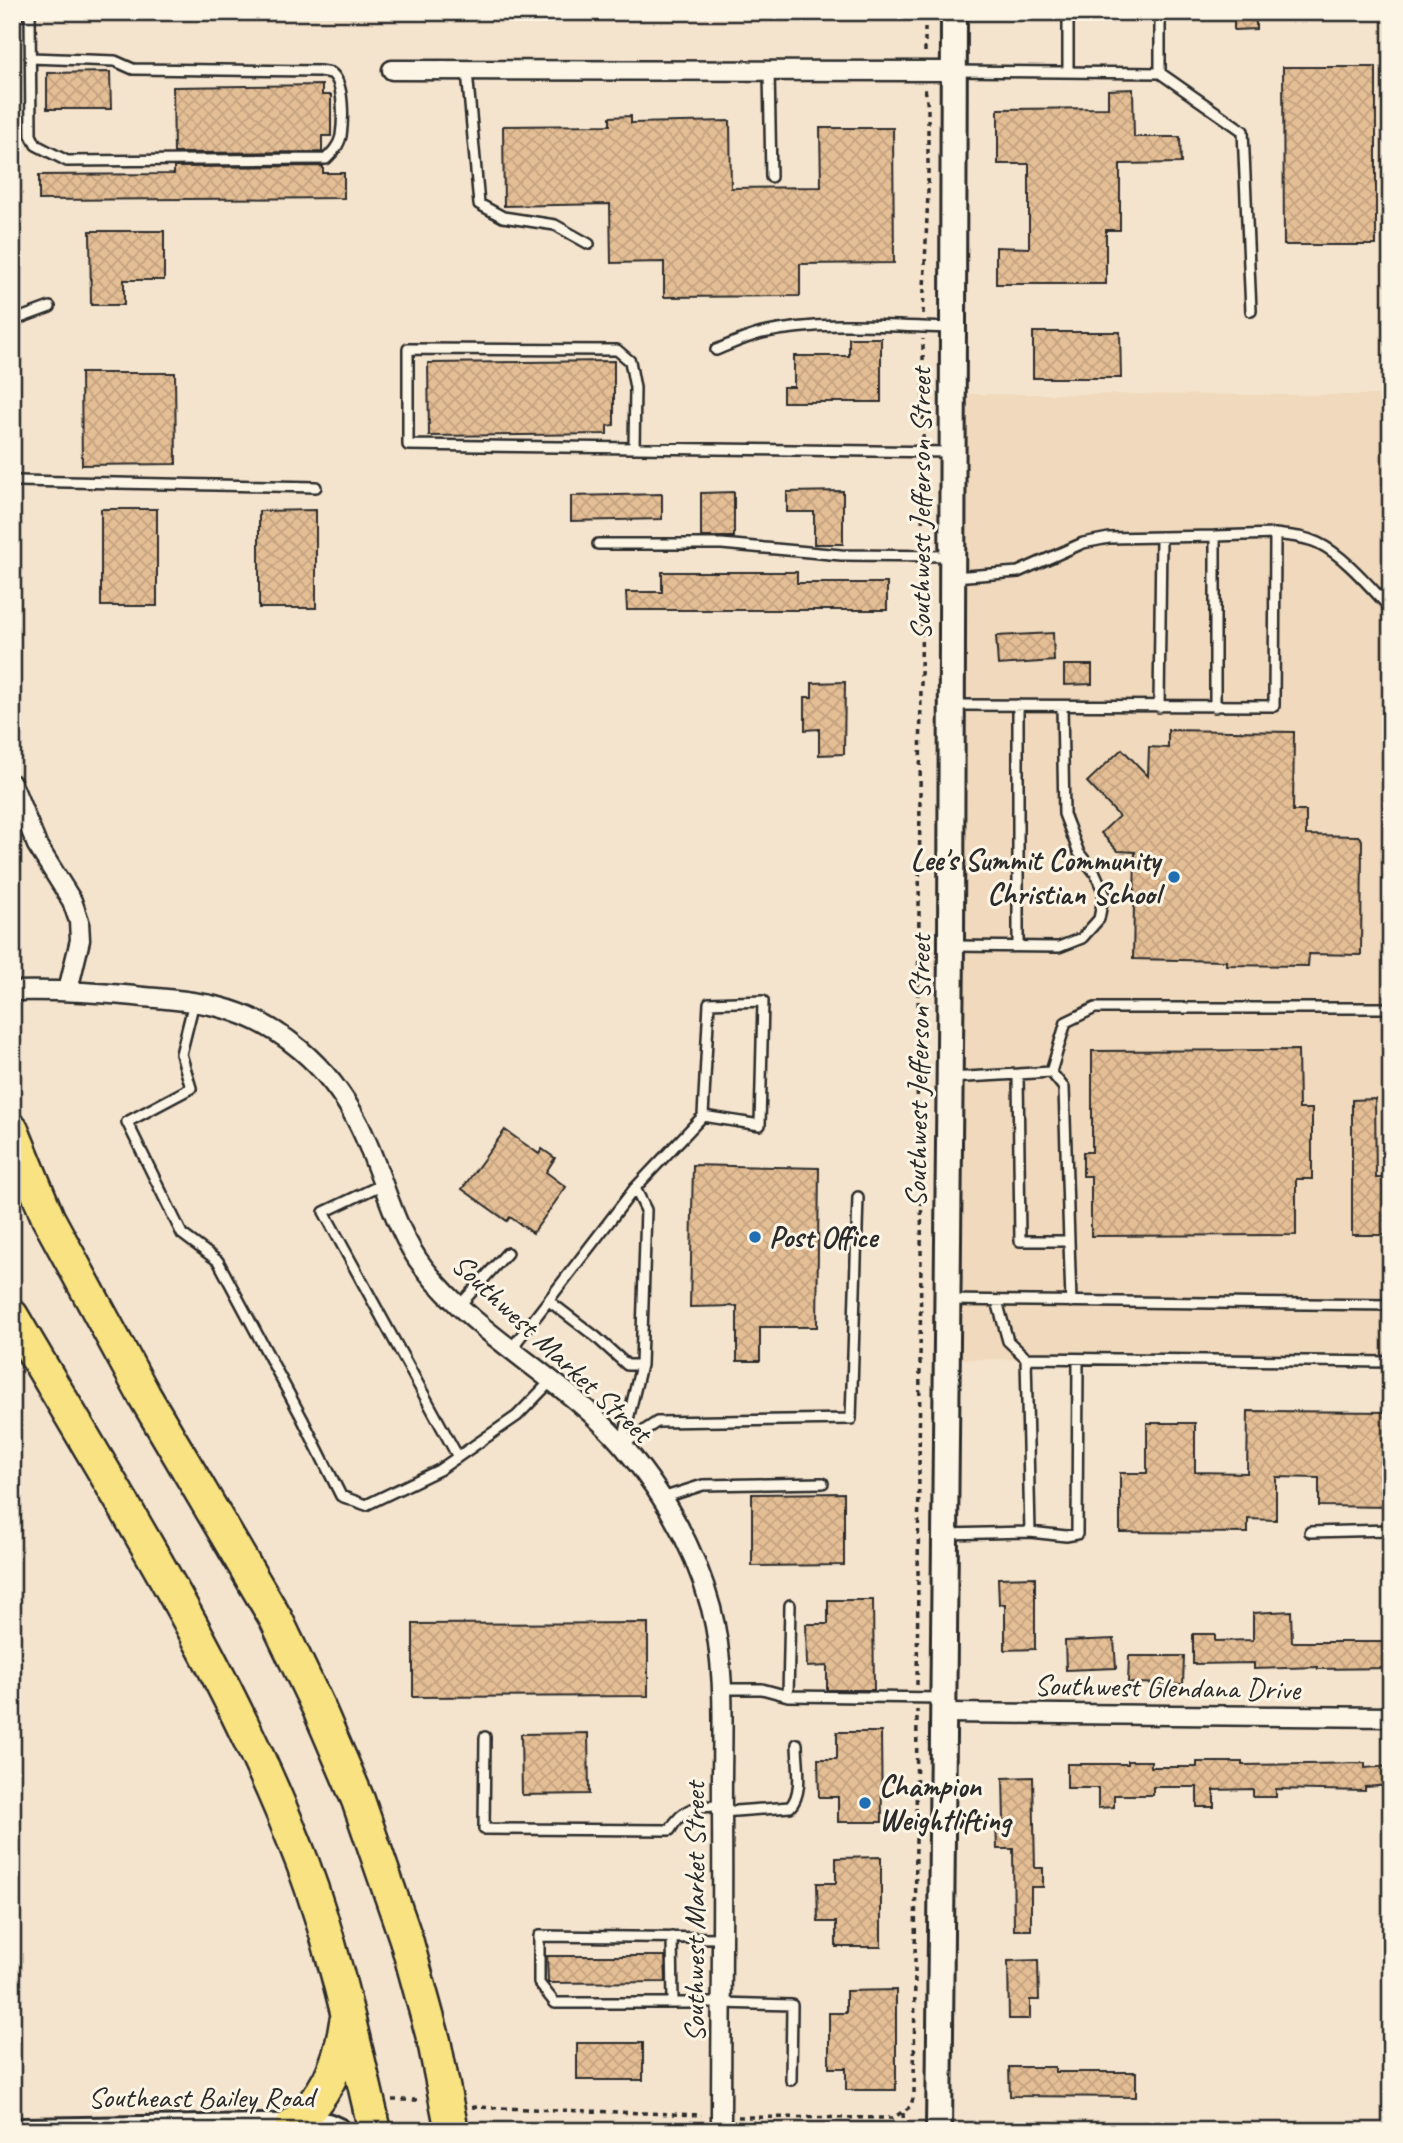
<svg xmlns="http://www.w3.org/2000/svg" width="1403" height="2143" viewBox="0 0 1403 2143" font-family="Caveat,sans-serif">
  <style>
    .built { fill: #f0d9bc }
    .building { fill: url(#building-cross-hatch); stroke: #2b2b2b; stroke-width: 2 }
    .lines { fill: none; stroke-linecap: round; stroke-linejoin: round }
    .lane-casing { stroke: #2b2b2b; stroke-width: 14 }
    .street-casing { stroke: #2b2b2b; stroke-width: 23 }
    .secondary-casing { stroke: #2b2b2b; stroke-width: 30 }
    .highway-casing { stroke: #2b2b2b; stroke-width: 37 }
    .path { stroke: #2b2b2b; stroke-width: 3.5; stroke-dasharray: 5 5; stroke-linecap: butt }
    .lane { stroke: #fcf5e5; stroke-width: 9 }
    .street { stroke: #fcf5e5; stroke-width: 18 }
    .secondary { stroke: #fcf5e5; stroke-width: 24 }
    .highway { stroke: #f8e281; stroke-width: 32 }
    .poi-dot { fill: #1f6fb2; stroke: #fcf5e5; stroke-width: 2.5 }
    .labels { text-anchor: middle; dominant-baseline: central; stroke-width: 6; stroke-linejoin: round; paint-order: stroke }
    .street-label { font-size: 30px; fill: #2b2b2b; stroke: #fcf5e5 }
    .poi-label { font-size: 30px; font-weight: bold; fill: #2b2b2b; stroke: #fcf5e5; text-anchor: start }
  </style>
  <defs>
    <pattern id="building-cross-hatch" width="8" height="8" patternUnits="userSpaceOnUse" patternTransform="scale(1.75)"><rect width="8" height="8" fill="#e4be94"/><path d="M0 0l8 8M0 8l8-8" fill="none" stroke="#c4a380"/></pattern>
  </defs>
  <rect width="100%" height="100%" fill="#f5e4cd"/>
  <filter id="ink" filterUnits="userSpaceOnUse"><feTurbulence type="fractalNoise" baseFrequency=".0143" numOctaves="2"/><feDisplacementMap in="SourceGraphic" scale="14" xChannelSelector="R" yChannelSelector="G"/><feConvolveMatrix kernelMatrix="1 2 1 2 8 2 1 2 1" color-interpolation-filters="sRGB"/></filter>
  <g filter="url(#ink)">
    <path class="built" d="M 967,394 L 1391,395 L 1391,1362 L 946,1359 Z"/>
    <path class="building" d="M 1234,12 L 1256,12 L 1256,29 L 1234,30 Z
      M 1283,67 L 1376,67 L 1376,245 L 1284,245 Z
      M 110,72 L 111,109 L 47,109 L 47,73 Z
      M 322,85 L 322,95 L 331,95 L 331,136 L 322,136 L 322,152 L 174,153 L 173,87 Z
      M 1133,89 L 1134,137 L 1180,137 L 1181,163 L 1120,164 L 1120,230 L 1106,230 L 1106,284 L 996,284 L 996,247 L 1029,248 L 1029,164 L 998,164 L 998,109 L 1108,108 L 1108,90 Z
      M 631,116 L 631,123 L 730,121 L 731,188 L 821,187 L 820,128 L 893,128 L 894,263 L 800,264 L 800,296 L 664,297 L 664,262 L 611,263 L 610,204 L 504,206 L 503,126 L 610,125 L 610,117 Z
      M 323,166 L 323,173 L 344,173 L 344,198 L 39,200 L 39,175 L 174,174 L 174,167 Z
      M 90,231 L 164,231 L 164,280 L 124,280 L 124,305 L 91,305 Z
      M 1033,332 L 1120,332 L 1121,378 L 1033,378 Z
      M 849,338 L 881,338 L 881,402 L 783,402 L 783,387 L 794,387 L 794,356 L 849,356 Z
      M 614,361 L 614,425 L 607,426 L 607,434 L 429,436 L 428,363 Z
      M 81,373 L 175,373 L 176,464 L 82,465 Z
      M 843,491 L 843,544 L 814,544 L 814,512 L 787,512 L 787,492 Z
      M 734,492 L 734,537 L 701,537 L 701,493 Z
      M 662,494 L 662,519 L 571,521 L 571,496 Z
      M 101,509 L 157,509 L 157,606 L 101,606 Z
      M 316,510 L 316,608 L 259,608 L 259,511 Z
      M 662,572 L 797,572 L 797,583 L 887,583 L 887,610 L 627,610 L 626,592 L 662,592 Z
      M 1053,633 L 1054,661 L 998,665 L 996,636 Z
      M 1064,665 L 1092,665 L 1092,684 L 1064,685 Z
      M 845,682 L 844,754 L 819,755 L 819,729 L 805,730 L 805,697 L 812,697 L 812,683 Z
      M 1168,730 L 1294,732 L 1293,811 L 1306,811 L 1306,835 L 1358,836 L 1362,840 L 1361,955 L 1309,954 L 1308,966 L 1226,965 L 1226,961 L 1133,959 L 1135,852 L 1118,851 L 1101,833 L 1119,816 L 1087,782 L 1122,749 L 1148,776 L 1149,747 L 1168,748 Z
      M 1298,1050 L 1299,1109 L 1312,1109 L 1312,1179 L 1296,1179 L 1296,1235 L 1091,1236 L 1091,1176 L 1083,1176 L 1083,1152 L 1092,1152 L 1092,1051 Z
      M 1375,1099 L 1376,1178 L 1391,1178 L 1391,1235 L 1352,1235 L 1352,1100 Z
      M 505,1130 L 539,1154 L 542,1149 L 555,1158 L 546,1172 L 566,1187 L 533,1233 L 510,1217 L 507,1221 L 462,1189 Z
      M 693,1165 L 819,1168 L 817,1327 L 760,1327 L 760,1361 L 737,1361 L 737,1306 L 690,1307 Z
      M 1248,1411 L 1391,1412 L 1389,1507 L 1319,1506 L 1319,1478 L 1276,1477 L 1276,1520 L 1248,1519 L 1248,1533 L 1120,1532 L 1120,1473 L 1147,1473 L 1147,1423 L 1195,1423 L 1195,1472 L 1247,1473 Z
      M 844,1493 L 844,1565 L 752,1566 L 752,1494 Z
      M 1035,1577 L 1035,1649 L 1005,1650 L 1005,1604 L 999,1604 L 998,1578 Z
      M 828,1600 L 873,1600 L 874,1690 L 827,1690 L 827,1666 L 807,1667 L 806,1624 L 828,1624 Z
      M 1291,1611 L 1292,1642 L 1391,1642 L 1391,1668 L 1318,1669 L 1318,1667 L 1254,1669 L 1254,1663 L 1193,1664 L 1193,1634 L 1215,1634 L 1215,1641 L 1253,1640 L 1253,1613 Z
      M 648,1623 L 648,1696 L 413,1697 L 413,1624 Z
      M 1114,1639 L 1116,1668 L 1066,1670 L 1065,1641 Z
      M 1129,1656 L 1184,1656 L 1183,1684 L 1128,1683 Z
      M 837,1732 L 881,1732 L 882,1822 L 838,1822 L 838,1797 L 819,1797 L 818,1759 L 837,1759 Z
      M 588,1733 L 589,1794 L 522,1795 L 521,1734 Z
      M 1128,1761 L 1151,1761 L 1151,1767 L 1197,1767 L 1197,1762 L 1242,1762 L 1242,1765 L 1365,1763 L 1365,1768 L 1391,1766 L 1391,1785 L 1365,1787 L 1365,1791 L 1276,1789 L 1276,1797 L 1253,1797 L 1253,1789 L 1214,1790 L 1214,1807 L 1197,1807 L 1197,1787 L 1153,1787 L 1153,1795 L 1114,1795 L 1114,1807 L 1098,1808 L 1098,1788 L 1067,1788 L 1067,1764 L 1128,1764 Z
      M 1033,1777 L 1035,1868 L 1043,1868 L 1043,1887 L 1031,1887 L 1031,1930 L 1014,1930 L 1013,1849 L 997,1849 L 996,1822 L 1004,1822 L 1003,1778 Z
      M 881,1857 L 881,1947 L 836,1947 L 836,1922 L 818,1922 L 817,1883 L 836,1883 L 836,1858 Z
      M 547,1956 L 665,1956 L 666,1982 L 548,1983 Z
      M 1038,1960 L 1039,2000 L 1030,2000 L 1030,2019 L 1009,2019 L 1008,1961 Z
      M 896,1990 L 896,2090 L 846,2090 L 846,2068 L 829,2068 L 829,2013 L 846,2013 L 846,1991 Z
      M 577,2043 L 643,2043 L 643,2080 L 577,2080 Z
      M 1009,2067 L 1055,2067 L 1055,2072 L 1136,2072 L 1136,2097 L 1010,2096 Z"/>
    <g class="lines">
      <defs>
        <path id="lane" d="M 30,12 L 31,135 L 36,145 L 67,161 L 326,159 C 332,153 339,146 341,136 C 343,122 345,82 331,73 C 327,72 323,72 320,71 L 133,69 L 115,61 L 30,58
          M 1160,12 L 1160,73
          M 12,13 L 30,13
          M 467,71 L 479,204 L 503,217 L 555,225 L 589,244
          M 769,71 L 771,177
          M 955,71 L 1160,73 L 1243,131 L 1251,311
          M 1068,72 L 1068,12
          M 12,321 L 50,307
          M 716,350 C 731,344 746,337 762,333 C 823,320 888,326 951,328
          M 634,448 L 635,388 L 630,361 L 617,350 L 408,349 L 408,445 C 589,447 770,448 950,452
          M 18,481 L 316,487
          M 1275,534 C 1289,536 1304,536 1318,543 C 1344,555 1371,588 1391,609
          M 598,544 L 722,544 L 841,555 L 950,556
          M 954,577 L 1018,572 L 1083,543 L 1109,538 L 1215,536 L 1215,707
          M 954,705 L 1274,706 L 1275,534 L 1215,536
          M 1159,707 L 1161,537
          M 1018,945 L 1018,705
          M 953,946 L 1059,947 L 1082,938 L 1099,919 L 1104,893 L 1095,873 L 1079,853 L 1064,814 L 1062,706
          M 194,1002 L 181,1054 L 191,1088 L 127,1122 L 182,1234 L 218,1261 L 302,1418 L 341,1496 L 366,1505 L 439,1470 L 517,1416 L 551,1381
          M 1051,1072 L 1066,1022 L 1095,1008 L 1391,1008
          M 1051,1072 L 1064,1088 L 1071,1302
          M 1018,1074 L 1051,1072
          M 950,1078 L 1018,1074 L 1020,1241 L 1067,1241
          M 383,1184 L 324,1212 L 458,1457
          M 948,1300 L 1391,1305
          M 549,1301 L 596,1337 L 627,1365 L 641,1365
          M 997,1301 L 1008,1341 L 1026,1358 L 1391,1362
          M 459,1306 L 507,1253
          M 511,1349 L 635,1188 L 703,1116 L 709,1003 L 763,1001 L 760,1125 L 703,1116
          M 622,1445 L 657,1422 L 851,1419 L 858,1197
          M 622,1445 L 641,1365 L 646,1210 L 635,1188
          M 662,1498 L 703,1485 L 823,1483
          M 1030,1532 L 1066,1536 L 1077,1534 L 1078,1359
          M 1310,1532 L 1391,1530
          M 947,1534 L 1030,1532 L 1026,1358
          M 722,1689 L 762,1689 L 788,1696 L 790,1605
          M 788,1696 L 941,1698
          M 485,1737 L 484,1829 L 670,1830 C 684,1806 696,1806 722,1806
          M 722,1812 L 790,1807 C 804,1793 797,1763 797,1744
          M 672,1937 L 673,2003
          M 722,1938 L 539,1936 L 539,1983 L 555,2003 L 721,2003 L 792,2005 L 791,2080"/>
        <path id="street" d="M 392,70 L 953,71
          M 12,784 L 37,845 L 72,901 L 79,921 L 80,940 L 68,990
          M 12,991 C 54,990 94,992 135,996 C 163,999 192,1000 219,1007 C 279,1022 329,1067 357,1121 C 382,1168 391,1226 424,1268 C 479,1339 566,1379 624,1447 C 664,1494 695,1549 711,1608 C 728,1673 721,1742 722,1808 C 723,1915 721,2023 721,2131
          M 943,1713 L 1391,1717"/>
        <path id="secondary" d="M 22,2131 L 327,2126 L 338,2131
          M 939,2131 L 951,946 L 954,12"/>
        <path id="highway" d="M 12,1130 L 48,1218 L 144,1395 L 276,1619 L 319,1709 L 358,1800 L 406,1939 L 434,2041 L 452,2131
          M 12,1316 C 117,1495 229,1670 303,1864 C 335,1950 354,2042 375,2131
          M 292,2126 C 325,2097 340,2066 346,2022"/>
      </defs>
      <use href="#lane" class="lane-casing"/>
      <use href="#street" class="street-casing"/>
      <use href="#secondary" class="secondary-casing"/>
      <use href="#highway" class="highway-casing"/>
      <path class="path" d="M 925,52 L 925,12
        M 923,314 L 928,192 L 928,108 L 925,88
        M 923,440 L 923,339
        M 922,542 L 923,465
        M 917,1685 L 922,1150 L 917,1136 L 922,570
        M 392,2100 L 419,2100
        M 472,2107 L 702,2115
        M 903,2113 L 904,2131
        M 738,2117 L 893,2118 L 910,2107 L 914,2096 L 917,1710"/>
      <use href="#lane" class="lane"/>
      <use href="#street" class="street"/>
      <use href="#secondary" class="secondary"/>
      <use href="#highway" class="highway"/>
    </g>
  </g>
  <g class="poi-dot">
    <circle cx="1174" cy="877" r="7"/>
    <circle cx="755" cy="1237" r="7"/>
    <circle cx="865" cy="1803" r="7"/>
  </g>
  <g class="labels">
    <g class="street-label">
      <text transform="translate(920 504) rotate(-90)">Southwest Jefferson Street</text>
      <text transform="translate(918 1071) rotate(-89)">Southwest Jefferson Street</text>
      <text transform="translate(552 1348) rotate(43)">Southwest Market Street</text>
      <text transform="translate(1167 1687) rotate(1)">Southwest Glendana Drive</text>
      <text transform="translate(694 1912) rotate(-90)">Southwest Market Street</text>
      <text x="201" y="2097">Southeast Bailey Road</text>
    </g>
    <g class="poi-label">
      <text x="1160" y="860" text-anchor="end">Lee's Summit Community<tspan x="1160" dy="34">Christian School</tspan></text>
      <text x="769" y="1237">Post Office</text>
      <text x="879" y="1786">Champion<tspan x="879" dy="34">Weightlifting</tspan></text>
    </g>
  </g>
  <rect width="1403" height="2143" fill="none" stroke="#fcf5e5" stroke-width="42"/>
  <rect x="21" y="21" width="1361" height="2101" fill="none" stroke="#2b2b2b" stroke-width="2.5" filter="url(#ink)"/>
</svg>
